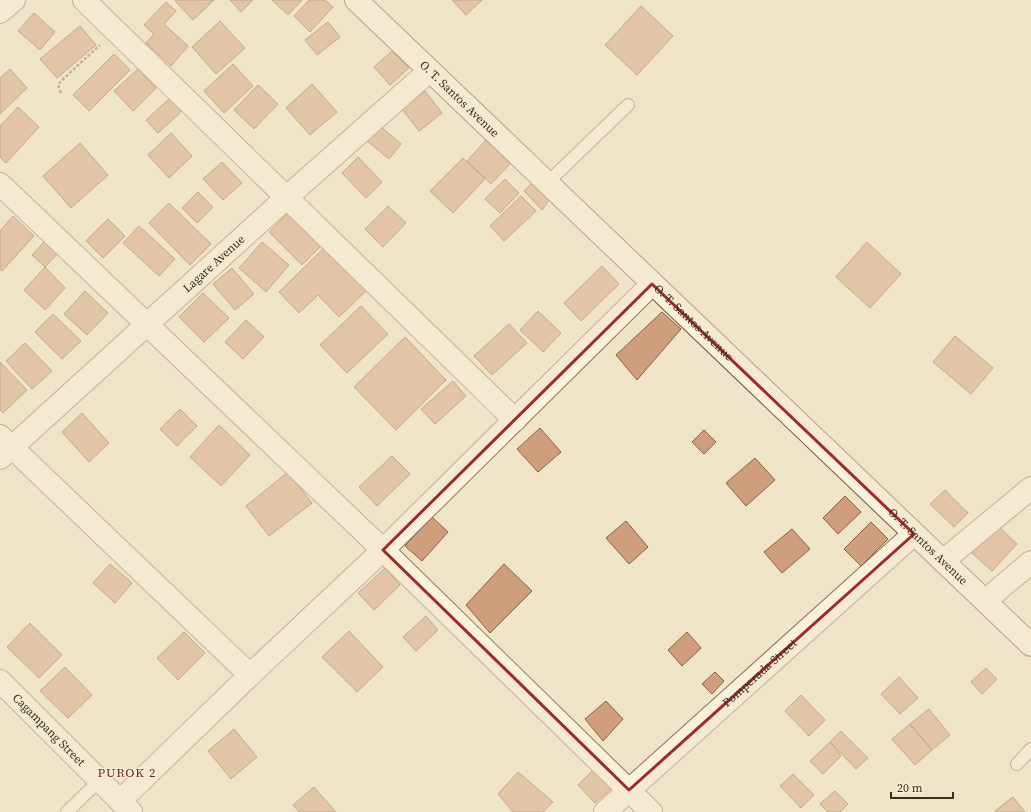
<svg xmlns="http://www.w3.org/2000/svg" width="1031" height="812" viewBox="0 0 1031 812" font-family="'Source Serif 4',serif">
  <style>
    .building { fill: #cf9f7d; stroke: #8d5f41 }
    .lines { fill: none; stroke-linecap: round; stroke-linejoin: round }
    .lane-casing { stroke: #8d765c; stroke-width: 14 }
    .street-casing { stroke: #8d765c; stroke-width: 24 }
    .secondary-casing { stroke: #6f573f; stroke-width: 24 }
    .path { stroke: #8d765c; stroke-width: 2.5; stroke-dasharray: 3 2; stroke-linecap: butt }
    .lane { stroke: #faf1dc; stroke-width: 12 }
    .street { stroke: #faf1dc; stroke-width: 22 }
    .secondary { stroke: #faf1dc; stroke-width: 22 }
    .marked { fill: none; stroke: #9e2a2b; stroke-width: 3; stroke-linejoin: round }
    .labels { text-anchor: middle; dominant-baseline: central; stroke-width: 3; stroke-linejoin: round; paint-order: stroke }
    .street-label { font-size: 12px; fill: #3d2e20; stroke: #f7eed8 }
    .neighbourhood-label { font-size: 13px; letter-spacing: 1px; fill: #6b2e1e; stroke: #f7eed8 }
  </style>
  <rect width="100%" height="100%" fill="#f0e4c8"/>
  <path class="building" d="M 176,0 L 214,0 L 193,20 L 175,1 Z
    M 230,0 L 253,0 L 241,12 Z
    M 272,0 L 302,0 L 288,15 Z
    M 309,0 L 325,0 L 333,7 L 310,32 L 294,16 Z
    M 452,0 L 482,0 L 466,15 Z
    M 166,2 L 176,11 L 164,24 L 188,46 L 171,66 L 146,43 L 154,34 L 144,25 Z
    M 641,6 L 673,36 L 637,75 L 605,45 Z
    M 34,13 L 55,32 L 40,50 L 18,31 Z
    M 220,21 L 245,48 L 216,74 L 192,47 Z
    M 328,22 L 340,37 L 317,55 L 305,40 Z
    M 80,26 L 96,45 L 57,78 L 40,59 Z
    M 392,51 L 409,68 L 390,85 L 374,67 Z
    M 114,54 L 130,70 L 89,111 L 73,95 Z
    M 233,64 L 253,86 L 224,113 L 204,91 Z
    M 10,69 L 27,88 L 0,114 L 0,78 Z
    M 138,69 L 156,88 L 133,111 L 114,91 Z
    M 312,84 L 337,112 L 310,135 L 286,108 Z
    M 258,85 L 278,104 L 254,129 L 234,110 Z
    M 425,91 L 442,113 L 419,131 L 402,109 Z
    M 171,97 L 183,110 L 158,133 L 146,120 Z
    M 18,107 L 39,127 L 6,163 L 0,157 L 0,126 Z
    M 379,125 L 401,144 L 389,159 L 366,140 Z
    M 171,133 L 192,156 L 169,178 L 148,155 Z
    M 487,139 L 511,163 L 491,184 L 467,161 Z
    M 80,143 L 108,175 L 71,208 L 43,176 Z
    M 358,157 L 382,182 L 366,198 L 342,173 Z
    M 463,158 L 485,179 L 453,213 L 430,191 Z
    M 222,162 L 242,183 L 223,200 L 203,179 Z
    M 505,179 L 519,193 L 500,213 L 485,199 Z
    M 532,183 L 551,197 L 542,210 L 524,191 Z
    M 198,192 L 213,207 L 197,223 L 182,208 Z
    M 521,196 L 536,211 L 504,241 L 490,226 Z
    M 169,203 L 211,244 L 190,265 L 149,223 Z
    M 388,206 L 406,223 L 383,247 L 365,229 Z
    M 293,208 L 325,242 L 302,265 L 269,232 Z
    M 13,216 L 34,236 L 2,271 L 0,269 L 0,231 Z
    M 108,219 L 125,236 L 103,258 L 86,241 Z
    M 139,226 L 175,259 L 159,276 L 123,243 Z
    M 45,241 L 58,253 L 45,267 L 32,255 Z
    M 262,242 L 289,265 L 266,292 L 239,268 Z
    M 867,242 L 901,274 L 870,308 L 836,277 Z
    M 326,246 L 368,289 L 339,317 L 318,295 L 299,313 L 279,292 Z
    M 602,266 L 619,284 L 581,321 L 564,303 Z
    M 45,267 L 65,288 L 45,310 L 24,290 Z
    M 232,268 L 254,294 L 235,310 L 213,284 Z
    M 85,291 L 108,313 L 87,335 L 64,314 Z
    M 203,293 L 229,318 L 204,342 L 179,317 Z
    M 361,306 L 388,334 L 347,373 L 320,345 Z
    M 538,311 L 561,333 L 543,352 L 520,330 Z
    M 662,312 L 681,329 L 637,380 L 616,355 Z
    M 53,314 L 81,341 L 62,359 L 35,332 Z
    M 246,320 L 264,337 L 243,359 L 225,342 Z
    M 509,324 L 527,343 L 492,375 L 474,356 Z
    M 955,336 L 993,368 L 971,394 L 933,362 Z
    M 405,337 L 446,380 L 396,430 L 354,387 Z
    M 25,343 L 52,371 L 32,389 L 6,361 Z
    M 0,362 L 27,390 L 3,413 L 0,410 Z
    M 453,381 L 466,396 L 435,424 L 421,409 Z
    M 180,409 L 197,426 L 177,446 L 160,429 Z
    M 82,413 L 109,443 L 89,462 L 62,432 Z
    M 219,425 L 250,455 L 221,486 L 190,457 Z
    M 540,428 L 561,452 L 538,472 L 517,449 Z
    M 704,430 L 716,442 L 704,454 L 692,442 Z
    M 392,456 L 410,474 L 377,506 L 359,487 Z
    M 755,458 L 775,480 L 746,506 L 726,483 Z
    M 288,472 L 312,503 L 269,536 L 246,506 Z
    M 945,490 L 968,513 L 954,527 L 930,504 Z
    M 845,496 L 861,512 L 838,534 L 823,518 Z
    M 432,517 L 448,532 L 422,561 L 405,546 Z
    M 626,521 L 648,547 L 629,564 L 606,538 Z
    M 871,522 L 888,539 L 861,566 L 844,549 Z
    M 995,523 L 1017,544 L 992,571 L 970,551 Z
    M 792,529 L 810,549 L 782,573 L 764,552 Z
    M 110,564 L 132,583 L 115,603 L 93,583 Z
    M 504,564 L 532,591 L 490,633 L 466,605 Z
    M 385,568 L 400,585 L 374,610 L 358,593 Z
    M 426,616 L 438,630 L 416,651 L 403,637 Z
    M 30,623 L 62,655 L 39,678 L 7,647 Z
    M 349,631 L 383,667 L 357,692 L 322,657 Z
    M 184,632 L 205,653 L 178,680 L 157,658 Z
    M 687,632 L 701,648 L 682,666 L 668,650 Z
    M 65,667 L 92,695 L 68,718 L 40,691 Z
    M 986,668 L 997,679 L 982,694 L 971,682 Z
    M 715,672 L 724,681 L 712,694 L 702,684 Z
    M 899,677 L 918,698 L 900,714 L 881,694 Z
    M 801,695 L 825,720 L 809,736 L 785,711 Z
    M 606,701 L 623,719 L 603,741 L 585,719 Z
    M 929,709 L 950,735 L 932,750 L 910,724 Z
    M 910,724 L 932,750 L 915,765 L 892,739 Z
    M 234,729 L 257,757 L 231,779 L 208,751 Z
    M 841,731 L 868,758 L 856,769 L 830,742 Z
    M 830,742 L 841,756 L 823,774 L 810,761 Z
    M 593,770 L 611,789 L 595,803 L 578,785 Z
    M 518,772 L 553,802 L 543,812 L 513,812 L 498,794 Z
    M 793,774 L 814,795 L 801,808 L 780,786 Z
    M 314,787 L 336,812 L 299,812 L 293,805 Z
    M 835,791 L 848,804 L 840,812 L 828,812 L 820,804 Z
    M 1013,797 L 1025,812 L 996,812 L 995,811 Z"/>
  <g class="lines">
    <defs>
      <path id="lane" d="M 547,183 L 628,105
        M 1017,764 L 1031,749
        M 67,812 L 100,780"/>
      <g id="street">
        <path d="M 84,0 L 515,420"/>
        <path d="M 0,12 L 14,0"/>
        <path d="M 0,184 L 383,550 L 651,812"/>
        <path d="M 0,436 L 250,675"/>
        <path id="s1" d="M 0,458 L 286,198 L 429,71"/>
        <path d="M 943,561 L 1031,488"/>
        <path d="M 985,601 L 1031,562"/>
        <path id="s2" d="M 0,681 L 131,812"/>
        <path d="M 120,801 L 250,675 L 383,550 L 652,284"/>
        <path id="s3" d="M 605,812 L 914,534"/>
      </g>
      <g id="secondary">
        <path id="s4" d="M 356,0 L 1031,645"/>
      </g>
    </defs>
    <use href="#lane" class="lane-casing"/>
    <use href="#street" class="street-casing"/>
    <use href="#secondary" class="secondary-casing"/>
    <path class="path" d="M 61,93 L 58,85 L 61,81 L 100,45"/>
    <use href="#lane" class="lane"/>
    <use href="#street" class="street"/>
    <use href="#secondary" class="secondary"/>
  </g>
  <path d="M0 0H1031V812H0ZM 652,284 L 914,534 L 629,790 L 383,550 Z" fill="#f0e4c8" fill-opacity=".55" fill-rule="evenodd"/>
  <path class="marked" d="M 652,284 L 914,534 L 629,790 L 383,550 Z"/>
  <g class="labels">
    <g class="street-label">
      <text stroke="none"><textPath href="#s4" startOffset="143">O. T. Santos Avenue</textPath></text>
      <text stroke="none"><textPath href="#s1" startOffset="289">Lagare Avenue</textPath></text>
      <text stroke="none"><textPath href="#s4" startOffset="467">O. T. Santos Avenue</textPath></text>
      <text stroke="none"><textPath href="#s4" startOffset="791">O. T. Santos Avenue</textPath></text>
      <text stroke="none"><textPath href="#s3" startOffset="208">Pomperada Street</textPath></text>
      <text stroke="none"><textPath href="#s2" startOffset="69">Cagampang Street</textPath></text>
    </g>
    <g class="neighbourhood-label">
      <text x="127" y="772">PUROK 2</text>
    </g>
  </g>
  <path d="M891 792v6h62v-6" fill="none" stroke="#3d2e20" stroke-width="2"/>
  <text x="897" y="792" font-size="12" fill="#3d2e20" stroke="#f7eed8" stroke-width="3" paint-order="stroke">20 m</text>
</svg>
